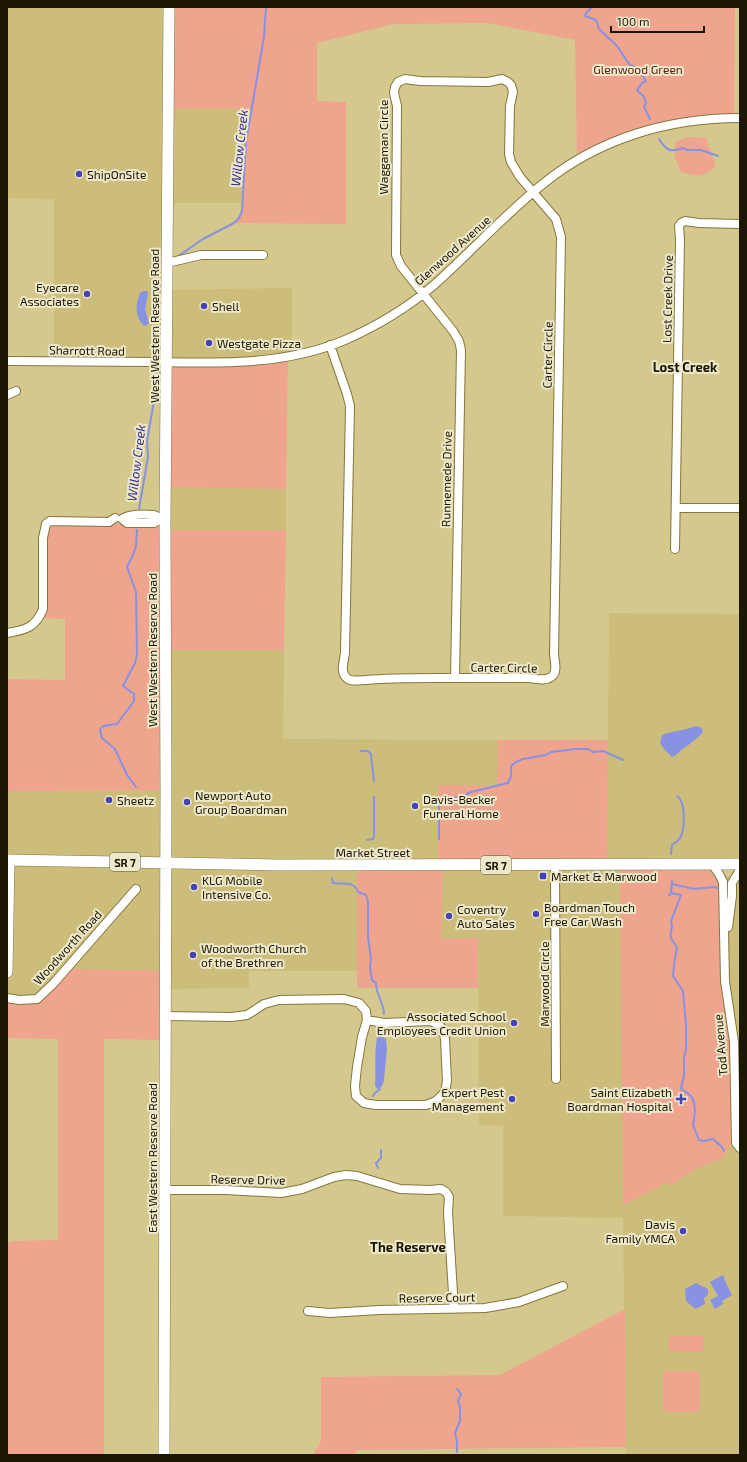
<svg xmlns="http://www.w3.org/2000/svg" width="747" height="1462" viewBox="0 0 747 1462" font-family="'Exo 2',sans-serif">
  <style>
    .built { fill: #ccbd7a }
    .green { fill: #efa48e }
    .water { fill: #8892e2 }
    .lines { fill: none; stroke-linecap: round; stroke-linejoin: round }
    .stream { stroke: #8892e2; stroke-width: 2 }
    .minor-casing { stroke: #83773e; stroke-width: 10 }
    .major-casing { stroke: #83773e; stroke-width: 12 }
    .minor { stroke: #fff; stroke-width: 8 }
    .major { stroke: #fff; stroke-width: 11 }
    .poi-dot { fill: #4643b9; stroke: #eee8cb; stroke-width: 1.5 }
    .labels { text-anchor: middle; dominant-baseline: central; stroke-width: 4; stroke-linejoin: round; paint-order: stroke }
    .shield { fill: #eee8cb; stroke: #5b563e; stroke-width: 1 }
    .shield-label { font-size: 11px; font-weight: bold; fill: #1c1702 }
    .park-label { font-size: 12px; fill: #5d2311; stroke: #eee8cb }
    .street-label { font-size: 12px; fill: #1c1702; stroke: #eee8cb }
    .poi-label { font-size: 12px; fill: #1c1702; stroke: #eee8cb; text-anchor: start }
    .water-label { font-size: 13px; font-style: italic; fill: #33308e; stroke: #eee8cb }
    .neighbourhood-label { font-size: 13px; font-weight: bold; fill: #1c1702; stroke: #eee8cb }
  </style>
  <rect width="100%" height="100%" fill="#d5c88d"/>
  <path class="built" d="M 7,7 L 169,7 L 242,109 L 252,112 L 246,142 L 242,203 L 173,203 L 167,290 L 292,288 L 292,356 L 281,358 L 54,361 L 54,199 L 7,198 Z
    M 166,487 L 286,489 L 286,530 L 165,530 Z
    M 609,613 L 740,614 L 740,864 L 620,864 L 714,876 L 740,876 L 740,1455 L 626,1455 L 623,1218 L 503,1216 L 503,1126 L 479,1125 L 478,939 L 441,939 L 443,865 L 607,864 Z
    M 165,650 L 284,650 L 283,739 L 498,740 L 498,786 L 438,865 L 357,865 L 357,971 L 249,971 L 249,988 L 165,989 L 37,999 L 7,998 L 7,791 L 166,790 Z"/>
  <path class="green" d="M 169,7 L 735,7 L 734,118 L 674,123 L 577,160 L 575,40 L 488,23 L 393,24 L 317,43 L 317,101 L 346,102 L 346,224 L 234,223 L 239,218 L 242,211 L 246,142 L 252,112 L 242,109 L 168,109 Z
    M 688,137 L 706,138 L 716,166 C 701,179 698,176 681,172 L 675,158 L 675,142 Z
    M 288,357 L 286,489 L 166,487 L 167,363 Z
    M 51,521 L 165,526 L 165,530 L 286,530 L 284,650 L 165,650 L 166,790 L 7,791 L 7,679 L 65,680 L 65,619 L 39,618 L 43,538 Z
    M 498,740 L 608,740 L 607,864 L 443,865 L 441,939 L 478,938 L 478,988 L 357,988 L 357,865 L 438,865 L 438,785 L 497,786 Z
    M 620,864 L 712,864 L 719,874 L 732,1058 L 733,1140 L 722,1159 L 702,1166 L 687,1174 L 671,1186 L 668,1182 L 623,1205 Z
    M 65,969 L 165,971 L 165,1040 L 104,1039 L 104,1455 L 7,1455 L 7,1243 L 12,1241 L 58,1240 L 58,1039 L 7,1038 L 7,998 L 37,999 Z
    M 625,1309 L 626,1447 L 357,1450 L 354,1455 L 313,1455 L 321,1441 L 321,1377 L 500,1375 Z
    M 669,1336 L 703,1336 L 703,1352 L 669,1351 Z
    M 667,1371 L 698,1371 L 700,1374 L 700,1409 L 698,1412 L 666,1412 L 663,1409 L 663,1373 Z"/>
  <path class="water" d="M 144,291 L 147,291 L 148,294 L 145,309 L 149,323 L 147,325 L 144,326 C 135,317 135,304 140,293 Z
    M 696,726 L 702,728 L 703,732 C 695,742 683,747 675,756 L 672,757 L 664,749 L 660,743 L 662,735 C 674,730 685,731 696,726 Z
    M 379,1036 L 382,1036 L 386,1039 L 387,1049 L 384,1080 C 383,1085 382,1088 377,1089 L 375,1086 C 376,1070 374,1053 377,1038 Z
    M 723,1275 L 725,1279 L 724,1279 L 732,1295 L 722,1301 L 723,1304 L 715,1309 L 710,1300 L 718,1296 L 710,1282 Z
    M 696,1283 L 708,1289 L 708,1295 L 704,1298 L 705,1304 L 695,1309 L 686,1301 L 685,1289 Z"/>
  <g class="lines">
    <path class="stream" d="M 592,7 L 586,13 L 585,16 L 596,20 L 599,29 L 617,46 L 629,64 L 638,69 L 646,81 L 642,83 L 637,90 L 644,97 L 646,103 L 644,107 L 650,119
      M 659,139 C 666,150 670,153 683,148 L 687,150 L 701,150 L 718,156
      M 177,257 L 203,239 L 234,223 L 239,218 L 242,211 L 246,142 L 264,37 L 266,7
      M 139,509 L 148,457 L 147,441 L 159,372
      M 361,751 L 368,751 L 371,754 L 374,781
      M 136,787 L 127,775 L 115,749 L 102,738 L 100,730 L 103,726 L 117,724 L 134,701 L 134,694 L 123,686 L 135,663 L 137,654 L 136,592 L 127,567 L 133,555 L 136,546 L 137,530
      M 439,839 L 439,804 L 443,801 L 465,795 L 471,792 L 508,783 L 511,776 L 511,766 L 516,762 L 523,759 L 546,755 L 551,752 L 575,749 L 588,749 L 593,752 L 603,751 L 623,760
      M 367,840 L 373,839 L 374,836 L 374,797
      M 671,854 L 672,845 C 675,843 678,841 680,838 C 685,830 686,801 677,796
      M 332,878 L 333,883 C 343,885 354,880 358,892 L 366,895 L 368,901 L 368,937 L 371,959 L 370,967 L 372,980 L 376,983 C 376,995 384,1003 384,1014
      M 672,884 L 694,889 L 713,887 L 718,888
      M 671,893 L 681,895 L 671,921 C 674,928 669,932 671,938 C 672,941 675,944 677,947 L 674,965 L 673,976 L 683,991 L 686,1025 L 686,1049 L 684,1058 L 684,1075 L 681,1089 C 684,1091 687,1092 690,1095 C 697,1102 695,1116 693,1125 L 699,1140 L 704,1141 L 713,1139 L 722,1147 L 724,1151
      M 669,895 L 671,894 L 672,881
      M 373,1096 L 375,1093 L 380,1089
      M 378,1168 L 376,1163 L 381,1158 L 381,1150
      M 457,1452 L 457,1441 L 455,1433 L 460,1421 L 460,1408 L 458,1401 L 461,1394 L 457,1389"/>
    <defs>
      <path id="minor" d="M 167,263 L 201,255 L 263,255
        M 330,345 L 347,394 L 350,406 L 345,653 C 344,662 339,673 348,679 C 352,682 360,680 366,680 C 389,678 412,678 436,678 C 466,678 497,678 527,678 C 535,678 544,682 551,677 C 558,673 555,662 554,655 L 561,237 L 556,219 L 520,177 L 511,162 L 509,154 L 510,106 L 513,92 L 511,85 L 508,82 L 502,79 L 488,82 L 420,81 L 405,79 L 398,82 L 395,87 L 394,93 L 397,106 L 396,255 L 401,266 L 453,331 L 459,341 L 461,350 L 455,678
        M 7,361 C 56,361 104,362 153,362 C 217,363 284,366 345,340 C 377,326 407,308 434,285 C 471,252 505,214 544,183 C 600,138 669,118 740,118
        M 7,395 L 16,391
        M 676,508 L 740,508
        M 161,519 L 154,523 L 127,523 L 122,519 C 129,514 144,514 153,515 C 158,516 160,519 165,519
        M 675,549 L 680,239 L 679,226 L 681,223 L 685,221 L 699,223 L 740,224
        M 7,633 C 26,630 36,627 43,609 L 43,538 L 46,524 L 50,521 L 109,522 L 115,518
        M 555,864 L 556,1079
        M 712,864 L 719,874 L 723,882 L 725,981 L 734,1042 L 736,1143 L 740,1148
        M 728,927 L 732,896 L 732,883 L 740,870
        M 7,998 L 19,1000 L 37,999 L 53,984 L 136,889
        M 165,1016 L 231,1017 L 247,1015 L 264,1004 L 279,1000 L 344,999 L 359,1003 L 366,1011 L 367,1020 L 362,1037 L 357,1067 L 355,1086 L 356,1096 L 364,1103 L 376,1105 L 426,1105 L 436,1101 L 445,1092 L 447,1081 L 445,1039 L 443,1029 L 438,1024 L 430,1021 L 384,1023 L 367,1020
        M 164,1190 L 226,1190 L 281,1193 L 302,1189 L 334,1177 L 346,1175 L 357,1176 L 400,1189 L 430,1190 L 441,1189 L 446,1192 L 449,1197 L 448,1213 L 454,1309
        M 308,1311 L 330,1313 L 379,1310 L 485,1308 L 519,1302 L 563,1286"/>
      <path id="major" d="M 7,860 L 277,865 L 740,864
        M 7,972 L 9,860
        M 164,1455 L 166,790 L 165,524 L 169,7"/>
    </defs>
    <use href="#minor" class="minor-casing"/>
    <use href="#major" class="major-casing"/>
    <use href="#minor" class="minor"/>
    <use href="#major" class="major"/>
  </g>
  <g class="poi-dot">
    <circle cx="79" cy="174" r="4"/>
    <circle cx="87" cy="294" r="4"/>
    <circle cx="204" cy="306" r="4"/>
    <circle cx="209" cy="343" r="4"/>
    <circle cx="109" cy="800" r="4"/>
    <circle cx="187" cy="802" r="4"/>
    <circle cx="415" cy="806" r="4"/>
    <rect x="539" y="872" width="8" height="8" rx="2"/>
    <circle cx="194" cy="887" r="4"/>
    <circle cx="536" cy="914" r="4"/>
    <circle cx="449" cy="916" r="4"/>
    <circle cx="193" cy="955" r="4"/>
    <circle cx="514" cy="1023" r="4"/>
    <circle cx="512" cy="1099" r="4"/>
    <path d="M679 1093h4v4h4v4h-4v4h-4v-4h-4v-4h4z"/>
    <circle cx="683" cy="1231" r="4"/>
  </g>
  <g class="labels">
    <g class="shield">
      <rect x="110" y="853" width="30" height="18" rx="3"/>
      <rect x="481" y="856" width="30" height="18" rx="3"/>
    </g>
    <g class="shield-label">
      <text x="125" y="862">SR 7</text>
      <text x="496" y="865">SR 7</text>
    </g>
    <g class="park-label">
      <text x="638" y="69">Glenwood Green</text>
    </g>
    <g class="street-label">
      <text transform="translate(383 147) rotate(-90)">Waggaman Circle</text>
      <text transform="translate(452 250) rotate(-42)">Glenwood Avenue</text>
      <text transform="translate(667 299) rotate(-89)">Lost Creek Drive</text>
      <text transform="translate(154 326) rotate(-90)">West Western Reserve Road</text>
      <text transform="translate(87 350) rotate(1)">Sharrott Road</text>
      <text transform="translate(547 355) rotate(-89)">Carter Circle</text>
      <text transform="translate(446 479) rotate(-89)">Runnemede Drive</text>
      <text transform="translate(152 650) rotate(-90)">West Western Reserve Road</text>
      <text transform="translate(504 667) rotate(1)">Carter Circle</text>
      <text x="373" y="852">Market Street</text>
      <text transform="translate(67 947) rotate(-48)">Woodworth Road</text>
      <text transform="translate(544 984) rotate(-90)">Marwood Circle</text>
      <text transform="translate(720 1045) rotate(-95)">Tod Avenue</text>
      <text transform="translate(152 1158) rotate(-90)">East Western Reserve Road</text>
      <text transform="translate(248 1179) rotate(1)">Reserve Drive</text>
      <text transform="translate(437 1297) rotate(-1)">Reserve Court</text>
    </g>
    <g class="poi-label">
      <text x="87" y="174">ShipOnSite</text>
      <text x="79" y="287" text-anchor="end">Eyecare<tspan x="79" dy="14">Associates</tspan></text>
      <text x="212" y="306">Shell</text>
      <text x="217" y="343">Westgate Pizza</text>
      <text x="195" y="795">Newport Auto<tspan x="195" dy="14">Group Boardman</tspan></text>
      <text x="423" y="799">Davis-Becker<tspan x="423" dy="14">Funeral Home</tspan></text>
      <text x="117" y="800">Sheetz</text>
      <text x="551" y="876">Market &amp; Marwood</text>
      <text x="202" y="880">KLG Mobile<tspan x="202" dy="14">Intensive Co.</tspan></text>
      <text x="544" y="907">Boardman Touch<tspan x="544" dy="14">Free Car Wash</tspan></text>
      <text x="457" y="909">Coventry<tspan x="457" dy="14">Auto Sales</tspan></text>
      <text x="201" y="948">Woodworth Church<tspan x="201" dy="14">of the Brethren</tspan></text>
      <text x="506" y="1016" text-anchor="end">Associated School<tspan x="506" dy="14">Employees Credit Union</tspan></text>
      <text x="504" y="1092" text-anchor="end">Expert Pest<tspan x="504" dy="14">Management</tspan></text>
      <text x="672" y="1092" text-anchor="end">Saint Elizabeth<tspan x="672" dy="14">Boardman Hospital</tspan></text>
      <text x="675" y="1224" text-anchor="end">Davis<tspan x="675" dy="14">Family YMCA</tspan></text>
    </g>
    <g class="water-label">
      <text transform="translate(239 148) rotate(-84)">Willow Creek</text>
      <text transform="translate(136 463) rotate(-83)">Willow Creek</text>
    </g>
    <g class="neighbourhood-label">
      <text x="685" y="367">Lost Creek</text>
      <text x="408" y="1247">The Reserve</text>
    </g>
  </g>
  <rect width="747" height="1462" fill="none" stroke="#1c1702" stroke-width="16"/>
  <path d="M611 26v6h93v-6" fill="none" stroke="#1c1702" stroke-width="2"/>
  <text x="617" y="26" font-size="12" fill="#1c1702" stroke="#eee8cb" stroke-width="3" paint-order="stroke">100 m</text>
</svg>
